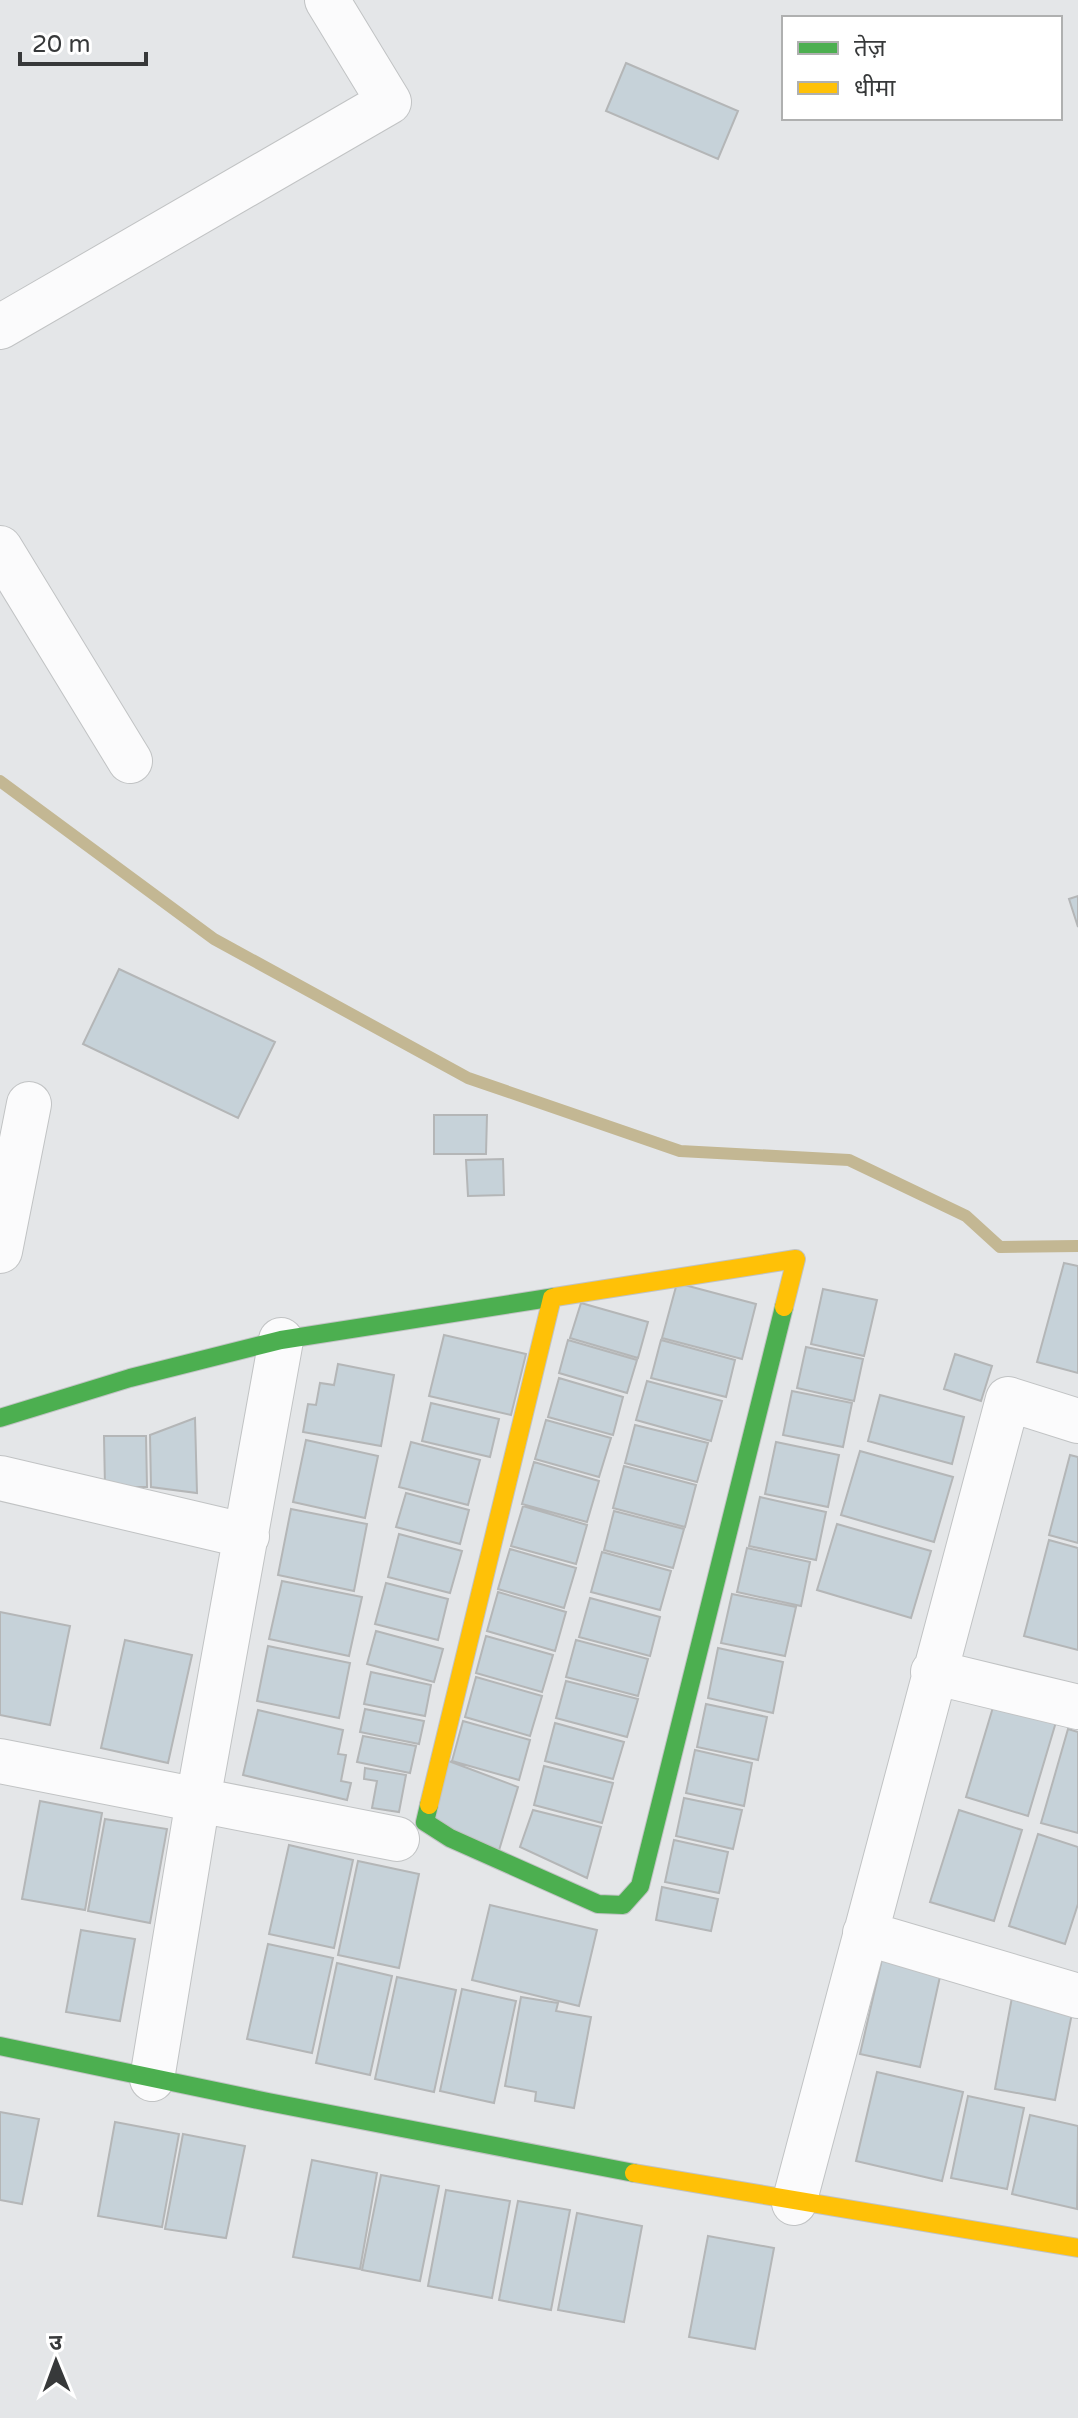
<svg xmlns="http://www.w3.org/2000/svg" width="1078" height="2418" viewBox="0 0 1078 2418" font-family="'Varela Round','Noto Sans Devanagari',sans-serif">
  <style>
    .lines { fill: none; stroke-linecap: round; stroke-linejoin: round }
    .stream { stroke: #c3b793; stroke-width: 12 }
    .building { fill: #c6d2d9; stroke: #b4b6b7; stroke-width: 2 }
    .street-casing { stroke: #c1c3c4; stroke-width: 46 }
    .fast-casing { stroke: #c1c3c4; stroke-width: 20 }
    .slow-casing { stroke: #c1c3c4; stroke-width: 20 }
    .street { stroke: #fbfbfc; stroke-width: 44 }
    .fast { stroke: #4caf50; stroke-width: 18 }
    .slow { stroke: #ffc107; stroke-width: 18 }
  </style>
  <rect width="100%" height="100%" fill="#e4e6e8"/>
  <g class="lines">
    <path class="stream" d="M 0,781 L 214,939 L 468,1078 L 680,1151 L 849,1160 L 966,1216 L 1000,1247 L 1078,1246"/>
  </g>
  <path class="building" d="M 626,63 L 738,111 L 718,159 L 606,111 Z
    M 1078,896 L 1078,927 L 1069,899 Z
    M 119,969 L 275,1042 L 238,1118 L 83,1044 Z
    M 434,1115 L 487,1115 L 486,1154 L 434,1154 Z
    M 503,1159 L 504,1195 L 468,1196 L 466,1160 Z
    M 1064,1263 L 1078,1266 L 1078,1373 L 1037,1362 Z
    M 677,1283 L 756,1304 L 742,1359 L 662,1338 Z
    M 823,1289 L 877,1300 L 864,1356 L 811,1344 Z
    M 581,1303 L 648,1322 L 638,1358 L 570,1338 Z
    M 444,1335 L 526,1354 L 511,1415 L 429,1396 Z
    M 568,1340 L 637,1360 L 627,1393 L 559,1373 Z
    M 661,1340 L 735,1360 L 726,1397 L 651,1378 Z
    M 806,1347 L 863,1359 L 854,1401 L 797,1388 Z
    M 955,1354 L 992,1366 L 981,1401 L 944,1389 Z
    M 338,1364 L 394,1375 L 381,1446 L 303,1432 L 308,1404 L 316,1405 L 320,1383 L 334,1385 Z
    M 559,1378 L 623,1397 L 613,1435 L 548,1417 Z
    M 647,1381 L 722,1401 L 711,1441 L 636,1420 Z
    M 792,1391 L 852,1403 L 843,1447 L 783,1435 Z
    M 880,1395 L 964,1417 L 952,1464 L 868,1441 Z
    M 431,1403 L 499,1419 L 490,1457 L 422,1441 Z
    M 195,1418 L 197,1493 L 151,1487 L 150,1435 Z
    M 546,1420 L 611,1438 L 599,1477 L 535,1459 Z
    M 635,1425 L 708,1443 L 697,1482 L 625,1463 Z
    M 104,1436 L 146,1436 L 147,1487 L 105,1487 Z
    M 306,1440 L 378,1456 L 365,1518 L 293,1502 Z
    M 411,1442 L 480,1460 L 468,1505 L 399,1487 Z
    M 776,1442 L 839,1455 L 828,1507 L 765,1494 Z
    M 860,1451 L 953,1477 L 934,1542 L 841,1515 Z
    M 1070,1455 L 1078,1457 L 1078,1543 L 1049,1535 Z
    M 534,1462 L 599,1481 L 587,1522 L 522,1504 Z
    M 624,1466 L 696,1485 L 685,1527 L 613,1508 Z
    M 406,1493 L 469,1510 L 460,1544 L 396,1527 Z
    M 760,1497 L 826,1512 L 816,1560 L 749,1546 Z
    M 523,1506 L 587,1525 L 576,1564 L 511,1546 Z
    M 291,1509 L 367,1524 L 354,1591 L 278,1575 Z
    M 614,1511 L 684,1529 L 673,1568 L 604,1550 Z
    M 837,1524 L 931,1551 L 911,1618 L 817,1590 Z
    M 399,1534 L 462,1551 L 450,1593 L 388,1577 Z
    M 1049,1540 L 1078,1548 L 1078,1650 L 1024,1636 Z
    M 747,1548 L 810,1562 L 801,1606 L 737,1592 Z
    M 510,1549 L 576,1568 L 564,1608 L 498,1589 Z
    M 602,1552 L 671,1571 L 660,1610 L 591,1592 Z
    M 282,1581 L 362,1597 L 349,1656 L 269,1639 Z
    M 386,1583 L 448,1599 L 438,1640 L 375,1624 Z
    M 498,1592 L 566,1612 L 555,1651 L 487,1631 Z
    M 732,1594 L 796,1607 L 785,1656 L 721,1643 Z
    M 590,1598 L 660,1617 L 650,1656 L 579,1637 Z
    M 0,1612 L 70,1626 L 50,1725 L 0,1715 Z
    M 376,1631 L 443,1649 L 434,1682 L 367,1664 Z
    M 486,1636 L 553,1655 L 542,1692 L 476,1673 Z
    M 125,1640 L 192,1655 L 168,1763 L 101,1748 Z
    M 576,1640 L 648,1659 L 638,1696 L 566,1677 Z
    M 268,1646 L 350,1663 L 339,1718 L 257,1701 Z
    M 718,1648 L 783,1662 L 773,1713 L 708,1698 Z
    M 371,1672 L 431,1685 L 425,1716 L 364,1704 Z
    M 476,1677 L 542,1696 L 530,1736 L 465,1717 Z
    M 566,1681 L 638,1699 L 627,1737 L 556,1718 Z
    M 706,1704 L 767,1717 L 758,1760 L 697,1747 Z
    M 994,1704 L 1056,1722 L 1028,1816 L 966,1797 Z
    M 365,1709 L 424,1721 L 419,1744 L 360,1732 Z
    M 258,1710 L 343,1730 L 338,1754 L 346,1755 L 341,1781 L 351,1783 L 347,1800 L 243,1775 Z
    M 463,1721 L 530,1740 L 519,1780 L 452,1761 Z
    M 555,1723 L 624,1742 L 613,1779 L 545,1761 Z
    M 1068,1729 L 1078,1732 L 1078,1833 L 1041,1823 Z
    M 363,1736 L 416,1746 L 410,1773 L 357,1762 Z
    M 695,1750 L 752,1763 L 744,1806 L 686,1793 Z
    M 446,1760 L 518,1787 L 497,1857 L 430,1817 Z
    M 544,1766 L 613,1783 L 602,1823 L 534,1805 Z
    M 365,1768 L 406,1775 L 399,1812 L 372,1808 L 377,1781 L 364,1779 Z
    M 684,1798 L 742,1810 L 733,1849 L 676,1836 Z
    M 40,1801 L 102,1813 L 85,1910 L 22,1899 Z
    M 533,1810 L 601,1827 L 587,1878 L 520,1847 Z
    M 959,1810 L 1022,1830 L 994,1921 L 930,1902 Z
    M 105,1819 L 167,1829 L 150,1923 L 88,1911 Z
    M 1038,1834 L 1078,1847 L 1078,1904 L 1065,1944 L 1009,1926 Z
    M 674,1840 L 728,1852 L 719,1893 L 665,1882 Z
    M 289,1845 L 353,1860 L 334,1948 L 269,1934 Z
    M 358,1861 L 419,1874 L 399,1968 L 338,1955 Z
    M 662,1887 L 718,1899 L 711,1931 L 656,1920 Z
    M 490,1905 L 597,1930 L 579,2006 L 472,1980 Z
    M 81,1930 L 135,1939 L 120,2021 L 66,2012 Z
    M 268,1944 L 333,1958 L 312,2053 L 247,2039 Z
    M 882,1959 L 941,1972 L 920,2067 L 860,2054 Z
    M 337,1963 L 392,1976 L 370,2075 L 316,2063 Z
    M 397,1977 L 456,1990 L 434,2092 L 375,2079 Z
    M 462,1989 L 516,2001 L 494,2103 L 440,2091 Z
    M 1013,1992 L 1074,2003 L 1055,2100 L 995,2089 Z
    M 521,1997 L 558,2003 L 556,2011 L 591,2017 L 574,2108 L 535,2101 L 536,2092 L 505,2086 Z
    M 877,2072 L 963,2092 L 942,2181 L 856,2161 Z
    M 968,2096 L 1024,2108 L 1007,2189 L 951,2178 Z
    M 0,2112 L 39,2119 L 22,2204 L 0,2200 Z
    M 1030,2115 L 1078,2126 L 1077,2209 L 1012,2194 Z
    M 115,2122 L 179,2134 L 162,2227 L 98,2216 Z
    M 183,2134 L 245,2146 L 226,2238 L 165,2229 Z
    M 312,2160 L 377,2173 L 360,2269 L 293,2257 Z
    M 381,2175 L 439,2186 L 420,2281 L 362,2270 Z
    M 446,2190 L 510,2201 L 492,2298 L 428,2286 Z
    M 518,2201 L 570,2210 L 551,2310 L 499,2300 Z
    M 577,2213 L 642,2226 L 624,2322 L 558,2310 Z
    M 708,2236 L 774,2248 L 755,2349 L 689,2337 Z"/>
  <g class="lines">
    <defs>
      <path id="street" d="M 0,327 L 389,102 L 327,0
        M 0,548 L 130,761
        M 0,1251 L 29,1104
        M 0,1478 L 247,1536
        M 933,1672 L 1078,1707
        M 0,1761 L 397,1839
        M 865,1933 L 1078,1996
        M 152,2079 L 198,1800 L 281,1340
        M 794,2203 L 1008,1399 L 1078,1421"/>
      <path id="fast" d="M 0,1418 L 130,1378 L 281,1340 L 555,1297
        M 429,1805 L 425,1822 L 450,1838 L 598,1904 L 623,1905 L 640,1886 L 784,1307
        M 0,2046 L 268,2102 L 634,2173"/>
      <path id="slow" d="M 555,1297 L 796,1259 L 784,1307
        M 429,1805 L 552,1298
        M 634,2173 L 1078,2248"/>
    </defs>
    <use href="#street" class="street-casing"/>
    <use href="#fast" class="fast-casing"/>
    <use href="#slow" class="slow-casing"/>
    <use href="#street" class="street"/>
    <use href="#fast" class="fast"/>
    <use href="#slow" class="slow"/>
  </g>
  <rect x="782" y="16" width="280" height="104" fill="#ffffff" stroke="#afb0b0" stroke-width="2"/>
  <rect x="798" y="42" width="40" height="12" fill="#4caf50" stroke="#afb0b0" stroke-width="2"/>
  <text x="854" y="56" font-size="24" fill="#37393a">तेज़</text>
  <rect x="798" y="82" width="40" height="12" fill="#ffc107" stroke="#afb0b0" stroke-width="2"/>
  <text x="854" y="96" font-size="24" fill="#37393a">धीमा</text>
  <g transform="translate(56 2362) rotate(359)" stroke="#ffffff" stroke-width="6" paint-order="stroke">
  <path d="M0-6L14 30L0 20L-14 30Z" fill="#37393a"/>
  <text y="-12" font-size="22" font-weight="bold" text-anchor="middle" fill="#37393a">उ</text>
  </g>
  <path d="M20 52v12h126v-12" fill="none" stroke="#37393a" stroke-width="4"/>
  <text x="32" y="52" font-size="24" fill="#37393a" stroke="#ffffff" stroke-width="6" paint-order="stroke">20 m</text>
</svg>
